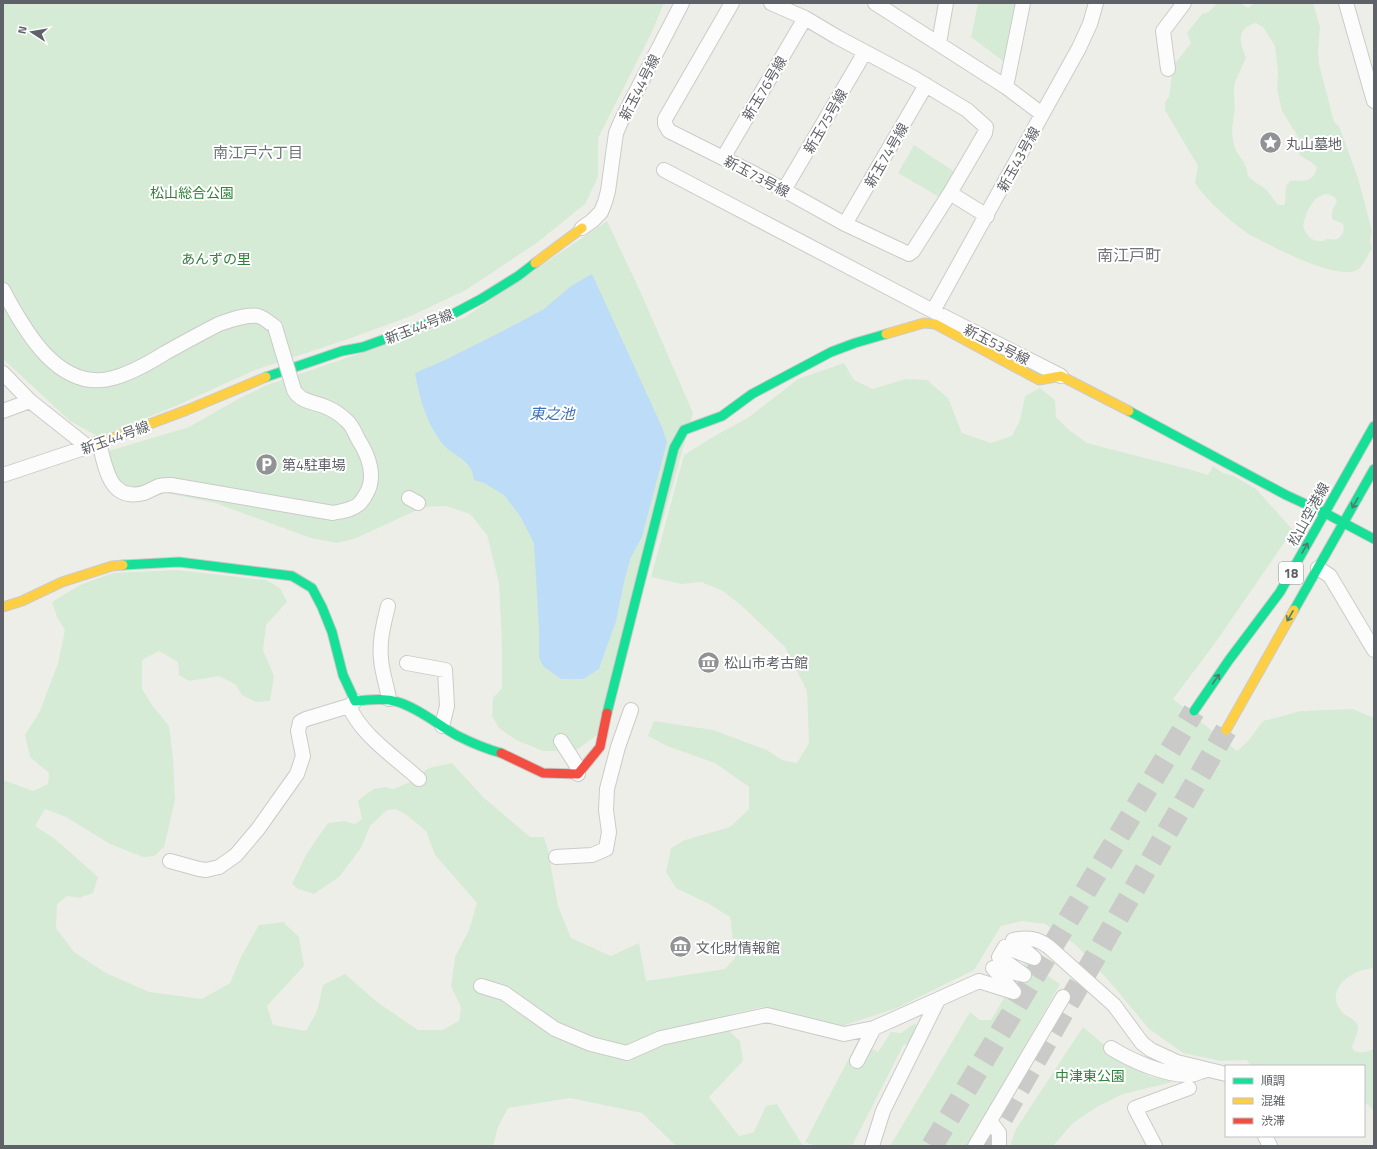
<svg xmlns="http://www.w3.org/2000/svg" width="1377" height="1149" viewBox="0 0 1377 1149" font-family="'Titillium Web','Noto Sans JP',sans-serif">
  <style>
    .green { fill: #d6ebd5; fill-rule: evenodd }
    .water { fill: #bddcf8 }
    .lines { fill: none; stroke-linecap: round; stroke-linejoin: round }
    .primary-tunnel { stroke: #cacbc8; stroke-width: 22; stroke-dasharray: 22 11; stroke-linecap: butt }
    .street-casing { stroke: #cacbc9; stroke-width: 16 }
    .fast-casing { stroke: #cbcbca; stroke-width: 11 }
    .slow-casing { stroke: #cbcbca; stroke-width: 11 }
    .jam-casing { stroke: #cbcbca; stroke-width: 11 }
    .street { stroke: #fcfcfc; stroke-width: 14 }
    .fast { stroke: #16e098; stroke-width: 9 }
    .slow { stroke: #ffcf43; stroke-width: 9 }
    .jam { stroke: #f24e42; stroke-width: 9 }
    .street-bridge-casing { stroke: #cacbc9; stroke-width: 16; stroke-linecap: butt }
    .street-bridge { stroke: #fcfcfc; stroke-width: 14 }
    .oneway { stroke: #507a71 }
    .labels { text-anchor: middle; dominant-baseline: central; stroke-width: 4; stroke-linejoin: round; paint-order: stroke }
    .shield { fill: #fff; stroke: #8e9095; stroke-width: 1 }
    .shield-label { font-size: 13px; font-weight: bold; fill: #5e6167 }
    .street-label { font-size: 14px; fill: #5e6167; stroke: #fff }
    .poi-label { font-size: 14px; fill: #5e6167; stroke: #fff; text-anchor: start }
    .park-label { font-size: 14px; fill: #30823a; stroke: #fff }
    .neighbourhood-label { font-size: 15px; fill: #6f7379; stroke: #fff }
    .water-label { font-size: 15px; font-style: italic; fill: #3f72b7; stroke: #fff }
    .quarter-label { font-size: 16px; fill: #6f7379; stroke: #fff }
  </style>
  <rect width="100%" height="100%" fill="#eeeee9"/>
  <path class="green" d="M 3,3 L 664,3 L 651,34 L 598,138 L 598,177 L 585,204 L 538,242 L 466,290 L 411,316 L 348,339 L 255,370 L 178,405 L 99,437 L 70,421 L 3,359 Z
    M 978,3 L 1023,3 L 1011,67 L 971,37 Z
    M 1217,3 L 1242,3 L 1243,5 L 1248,8 L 1255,3 L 1313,3 L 1320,27 L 1318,52 L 1319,64 L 1334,122 L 1339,126 L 1358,178 L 1372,231 L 1370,242 L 1372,248 C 1369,253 1363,266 1359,269 C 1339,283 1272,246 1252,236 C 1235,226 1205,199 1195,183 L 1198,166 L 1165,110 L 1165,102 L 1169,97 L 1173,66 L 1191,43 L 1187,33 L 1202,14 L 1209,12 ZM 1256,23 L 1263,27 L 1275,46 L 1278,72 L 1277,89 L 1282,111 L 1300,140 L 1301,145 L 1299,154 C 1305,160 1312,161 1317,167 C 1313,184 1304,180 1290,181 C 1282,189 1288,196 1284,205 L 1278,205 L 1266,189 L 1255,182 L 1248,176 C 1246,160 1240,160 1235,148 C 1230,133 1233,122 1235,108 C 1235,100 1232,88 1236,80 C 1239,73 1243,65 1246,58 C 1240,43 1235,28 1256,23 ZM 1325,194 C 1330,195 1334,195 1337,201 C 1334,206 1330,213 1333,220 L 1342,223 L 1344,226 L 1343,233 L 1338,239 C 1334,240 1332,239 1328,239 C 1326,239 1324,241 1322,241 C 1312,242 1306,235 1303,226 C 1306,213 1311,198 1325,194 Z
    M 914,145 L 958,174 L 941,198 L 898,173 Z
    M 607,221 L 641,293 L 693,413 L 604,730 L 575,751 L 543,751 L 516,740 L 499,728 L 492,716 L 493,698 L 502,688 L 502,646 L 499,583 L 487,535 L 470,514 L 446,506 L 424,507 L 354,539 L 337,543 L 311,538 L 215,503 L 166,493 L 147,499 L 134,502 L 120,498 L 108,488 L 95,455 L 189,427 L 238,399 L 267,385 L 464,318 Z
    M 844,363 L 854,380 L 873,389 L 905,379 L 927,380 L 948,398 L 962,433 L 991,443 L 1012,436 L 1020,420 L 1025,396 L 1040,388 L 1055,400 L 1056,417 L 1068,429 L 1087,443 L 1188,469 L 1208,475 L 1213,466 L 1223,473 L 1234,476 L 1256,489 L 1293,530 L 1213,646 L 1173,699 L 1237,751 L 1248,741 L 1263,721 L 1301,711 L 1353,709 L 1374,718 L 1374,968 C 1370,969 1366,969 1362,970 C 1344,976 1326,994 1342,1012 C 1347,1017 1356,1019 1358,1026 C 1359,1032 1354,1041 1352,1047 L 1354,1051 C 1362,1053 1367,1053 1374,1048 L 1374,1111 L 1364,1101 L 1364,1066 L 1251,1066 L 1247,1060 L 1221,1061 L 1183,1053 L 1149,1029 L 1115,988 L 1076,945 L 1045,924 L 1022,921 L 1001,926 L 974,970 L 897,1008 L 842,1026 L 763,1007 L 728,1015 L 731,1033 L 740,1041 L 743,1061 L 709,1097 L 739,1136 L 754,1132 L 766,1106 L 777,1104 L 803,1146 L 676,1146 L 642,1113 L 570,1098 L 508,1108 L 498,1127 L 493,1146 L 3,1146 L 3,780 L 33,791 L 48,784 L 49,773 L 30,757 L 25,735 L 40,711 L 58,663 L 65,630 L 57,617 L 52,602 L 80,585 L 113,573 L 176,570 L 266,580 L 280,588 L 287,602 L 266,625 L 263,650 L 274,676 L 270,701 L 256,702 L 242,695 L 236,685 L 219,676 L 189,681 L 179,675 L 178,662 L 159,651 L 142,660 L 142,689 L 152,705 L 169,726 L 173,758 L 175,800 L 164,847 L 154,856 L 143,857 L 110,844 L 66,817 L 45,809 L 35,826 L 54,838 L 98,877 L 93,893 L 79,898 L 67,896 L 57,904 L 56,928 L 74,952 L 106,973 L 149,992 L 202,999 L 230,983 L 242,955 L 259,925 L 283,922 L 299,937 L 304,966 L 267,1006 L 273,1025 L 306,1031 L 317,1011 L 323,985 L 345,974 L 377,1002 L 418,1030 L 442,1030 L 459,1021 L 461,1007 L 451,986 L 455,957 L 469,930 L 477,903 L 435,855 L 426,831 L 408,816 L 396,809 L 387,810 L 370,826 L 361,848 L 339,877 L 314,894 L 298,889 L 292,884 L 307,853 L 328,823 L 344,821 L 355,824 L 362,819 L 358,801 L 366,794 L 374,789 L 385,787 L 393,789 L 408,783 L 429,768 L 452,763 L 483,797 L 530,837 L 544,837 L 548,850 L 558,906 L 571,938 L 611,956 L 639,943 L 646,981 L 725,969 L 735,958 L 730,917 L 709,904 L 676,888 L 666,872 L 671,848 L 685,840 L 730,827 L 749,809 L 749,787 L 715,763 L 667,746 L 648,736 L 654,721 L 713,730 L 767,750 L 782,760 L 797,763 L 809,743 L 807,691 L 785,647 L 743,607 L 723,591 L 701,582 L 681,584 L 651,577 L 684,455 L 711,438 L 749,417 L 798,379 Z
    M 1026,961 L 1060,984 L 968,1146 L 890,1146 L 970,1012 L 980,1020 L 991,1020 Z
    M 914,1024 L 920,1027 L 911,1046 L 904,1044 L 852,1146 L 816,1146 L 805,1142 L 858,1041 L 878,1052 L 891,1032 L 901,1033 Z
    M 1083,1027 L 1114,1053 L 1149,1076 L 1173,1082 L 1123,1094 L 1097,1107 L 1073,1123 L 1053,1146 L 1010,1146 L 1016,1129 Z"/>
  <path class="water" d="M 592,274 L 662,427 L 667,442 L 642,537 L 631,557 L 625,578 L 616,621 L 599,669 L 583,679 L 561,679 L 543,666 L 539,657 L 539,630 L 534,543 L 520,516 L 504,495 L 484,483 L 474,480 C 472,458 452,457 441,442 C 426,422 419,396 415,373 L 447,359 L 497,334 L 544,309 L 571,286 Z"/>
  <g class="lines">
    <path class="primary-tunnel" d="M 932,1146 L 1194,711
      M 986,1146 L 1226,730"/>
    <defs>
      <path id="street" d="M 732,3 L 665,119 L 665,124 L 669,131 L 755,174 L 845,224 L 909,254 L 913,251 L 950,193 L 985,133 L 986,127 L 967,110 L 914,78 L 837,37 L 805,18 L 771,3
        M 875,3 L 1006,87 L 1042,114
        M 1346,3 L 1374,101
        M 939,43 L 946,3
        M 1168,69 L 1163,31 L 1184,3
        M 1006,87 L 1023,3
        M 723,158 L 805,18
        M 664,170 L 933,311 L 1061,376
        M 784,190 L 865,52
        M 950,193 L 987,216
        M 845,224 L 926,85
        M 582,228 L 592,221 L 601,212 L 605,202 L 608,191 L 616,133 L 622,119 L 682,3
        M 3,290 C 24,330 59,393 113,378 C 132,373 149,363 165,353 C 183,343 201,333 219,324 C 230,320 246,314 258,316 C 263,317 270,323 275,327
        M 933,311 L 1079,48 L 1090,24 L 1096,3
        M 3,373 L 30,401 L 88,447
        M 3,411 L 30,401
        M 3,475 L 99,443 C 106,468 109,502 144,493 C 149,491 154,488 159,486 C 163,485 167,485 171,485 L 333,513 C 342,511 352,510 359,504 C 361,502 363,499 365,496 C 377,478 369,456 358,439 C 355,433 352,425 347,421 C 341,415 333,410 326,407 C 315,402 300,402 294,390
        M 409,498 L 418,503
        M 1318,568 L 1330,576 L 1374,650
        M 388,606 C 384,623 379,640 381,659 C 382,673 387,686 389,699
        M 407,663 L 445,670 L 447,706 L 442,726
        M 349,706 C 361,735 396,758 419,779
        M 561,741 L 577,766 L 578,774
        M 556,857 L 592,855 L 606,849 L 609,832 L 606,810 L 607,789 L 618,747 L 631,710
        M 170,861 L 199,869 L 206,870 L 219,867 L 236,855 L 258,829 L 297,774 L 303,756 L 298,731 L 300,722 L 306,719 L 349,706 L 355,701
        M 481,986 L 504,993 L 555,1029 L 591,1044 L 627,1053 L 661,1038 L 767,1015 L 844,1034 L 874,1028 L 979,981 L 1014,992 L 993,968 L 1024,975 L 999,957 L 1005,947 L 1034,958 L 1013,940 C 1027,937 1037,938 1049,947 L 1114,1005 L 1142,1043 L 1151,1050 L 1177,1062 L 1226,1074
        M 1111,1048 C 1130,1060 1166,1076 1189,1075 C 1194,1075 1199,1072 1204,1071
        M 857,1061 L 874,1028
        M 990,1121 L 999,1133 L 999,1146
        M 1265,1136 L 1270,1146
        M 872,1146 L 883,1111 L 938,1000
        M 975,1146 L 1063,997
        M 1155,1146 L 1135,1108 L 1189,1088"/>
      <path id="fast" d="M 266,377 L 342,351 L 363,347 L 449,316 L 481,299 L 518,276 L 535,263
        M 1129,411 L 1286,495 L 1325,513 L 1374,539
        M 123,565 L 179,562 L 292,576 L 312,588 L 322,607 L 332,632 L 343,675 L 355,701 C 370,700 384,698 398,702 C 420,709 438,725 458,736 C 472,743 486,749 501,753
        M 1294,610 L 1374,469
        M 1194,711 L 1229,660 L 1280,592 L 1374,426
        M 607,713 L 674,448 L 684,430 L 722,416 L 752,394 L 831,352 L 855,343 L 886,334"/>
      <path id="slow" d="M 535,263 L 582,228
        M 886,334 L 924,323 L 935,324 L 1039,380 L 1061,376 L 1129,411
        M 99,443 L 187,410 L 266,377
        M 3,607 L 22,601 L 62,582 L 112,566 L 123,565
        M 1226,730 L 1294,610"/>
      <path id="jam" d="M 501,753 L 543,773 L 578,774 L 600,747 L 607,713"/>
    </defs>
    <use href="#street" class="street-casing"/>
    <use href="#fast" class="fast-casing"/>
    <use href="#slow" class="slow-casing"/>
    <use href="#jam" class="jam-casing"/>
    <use href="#street" class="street"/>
    <use href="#fast" class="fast"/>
    <use href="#slow" class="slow"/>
    <use href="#jam" class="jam"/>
    <defs>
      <path id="street-bridge" d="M 275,327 L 294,390"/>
    </defs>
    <use href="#street-bridge" class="street-bridge-casing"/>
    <use href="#street-bridge" class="street-bridge"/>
  </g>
  <defs><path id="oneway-shaft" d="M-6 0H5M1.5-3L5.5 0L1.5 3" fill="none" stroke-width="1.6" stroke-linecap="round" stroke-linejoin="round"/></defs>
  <g class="oneway">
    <use href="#oneway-shaft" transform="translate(1355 503) rotate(120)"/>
    <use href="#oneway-shaft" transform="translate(1305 548) rotate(-60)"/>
    <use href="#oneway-shaft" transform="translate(1290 616) rotate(120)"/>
    <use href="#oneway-shaft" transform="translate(1216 679) rotate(-55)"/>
  </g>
  <defs>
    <symbol id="sight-disc" viewBox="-11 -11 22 22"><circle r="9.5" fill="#909294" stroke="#fff"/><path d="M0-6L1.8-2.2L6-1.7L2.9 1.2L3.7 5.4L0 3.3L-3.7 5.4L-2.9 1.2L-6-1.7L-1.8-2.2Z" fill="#fff"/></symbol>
    <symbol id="parking-disc" viewBox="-11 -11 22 22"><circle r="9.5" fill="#909294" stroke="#fff"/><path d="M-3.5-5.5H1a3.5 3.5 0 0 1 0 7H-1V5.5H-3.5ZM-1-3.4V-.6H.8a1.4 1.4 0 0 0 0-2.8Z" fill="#fff"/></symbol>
    <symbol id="museum-disc" viewBox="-11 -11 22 22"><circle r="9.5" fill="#909294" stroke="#fff"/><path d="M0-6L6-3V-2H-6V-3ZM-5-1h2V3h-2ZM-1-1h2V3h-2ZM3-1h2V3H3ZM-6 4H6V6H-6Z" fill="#fff"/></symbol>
  </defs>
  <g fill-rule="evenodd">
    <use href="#sight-disc" x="1258" y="130" width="25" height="25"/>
    <use href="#parking-disc" x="254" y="452" width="25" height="25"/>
    <use href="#museum-disc" x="696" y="650" width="25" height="25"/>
    <use href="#museum-disc" x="668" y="934" width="25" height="25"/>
  </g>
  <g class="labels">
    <rect class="shield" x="1279" y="562" width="24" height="22" rx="3"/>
    <g class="shield-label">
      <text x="1291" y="573">18</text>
    </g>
    <g class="street-label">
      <text transform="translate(639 87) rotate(-63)">新玉44号線</text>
      <text transform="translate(764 88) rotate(-59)">新玉76号線</text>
      <text transform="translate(825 121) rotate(-60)">新玉75号線</text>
      <text transform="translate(886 155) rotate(-60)">新玉74号線</text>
      <text transform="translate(1018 159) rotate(-61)">新玉43号線</text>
      <text transform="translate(757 176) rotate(28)">新玉73号線</text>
      <text transform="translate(419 326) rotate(-21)">新玉44号線</text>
      <text transform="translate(997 344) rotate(27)">新玉53号線</text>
      <text transform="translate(115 437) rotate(-20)">新玉44号線</text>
      <text transform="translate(1308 514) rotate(-61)">松山空港線</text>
    </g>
    <g class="poi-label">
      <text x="1286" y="143">丸山墓地</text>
      <text x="282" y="464">第4駐車場</text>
      <text x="724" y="662">松山市考古館</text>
      <text x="696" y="947">文化財情報館</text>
    </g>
    <g class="park-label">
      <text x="192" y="192">松山総合公園</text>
      <text x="216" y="258">あんずの里</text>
      <text x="1090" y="1075">中津東公園</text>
    </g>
    <g class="neighbourhood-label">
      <text x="258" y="152">南江戸六丁目</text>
    </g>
    <g class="water-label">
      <text x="552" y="413">東之池</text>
    </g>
    <g class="quarter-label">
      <text x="1129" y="255">南江戸町</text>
    </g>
  </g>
  <rect width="1377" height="1149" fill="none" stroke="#5e6167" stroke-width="8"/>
  <rect x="1225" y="1065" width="140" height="72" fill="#ffffff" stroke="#bfc0c2"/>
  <rect x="1233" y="1078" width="20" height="6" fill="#16e098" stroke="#bfc0c2"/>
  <text x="1261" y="1085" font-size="12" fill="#5e6167">順調</text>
  <rect x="1233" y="1098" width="20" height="6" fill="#ffcf43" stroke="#bfc0c2"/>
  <text x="1261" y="1105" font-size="12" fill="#5e6167">混雑</text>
  <rect x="1233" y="1118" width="20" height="6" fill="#f24e42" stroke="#bfc0c2"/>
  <text x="1261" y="1125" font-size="12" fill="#5e6167">渋滞</text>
  <g transform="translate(32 32) rotate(282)" stroke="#ffffff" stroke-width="3" paint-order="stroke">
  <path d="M0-3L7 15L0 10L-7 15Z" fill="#5e6167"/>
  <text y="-6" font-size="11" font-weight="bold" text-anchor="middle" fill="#5e6167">N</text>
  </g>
</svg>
